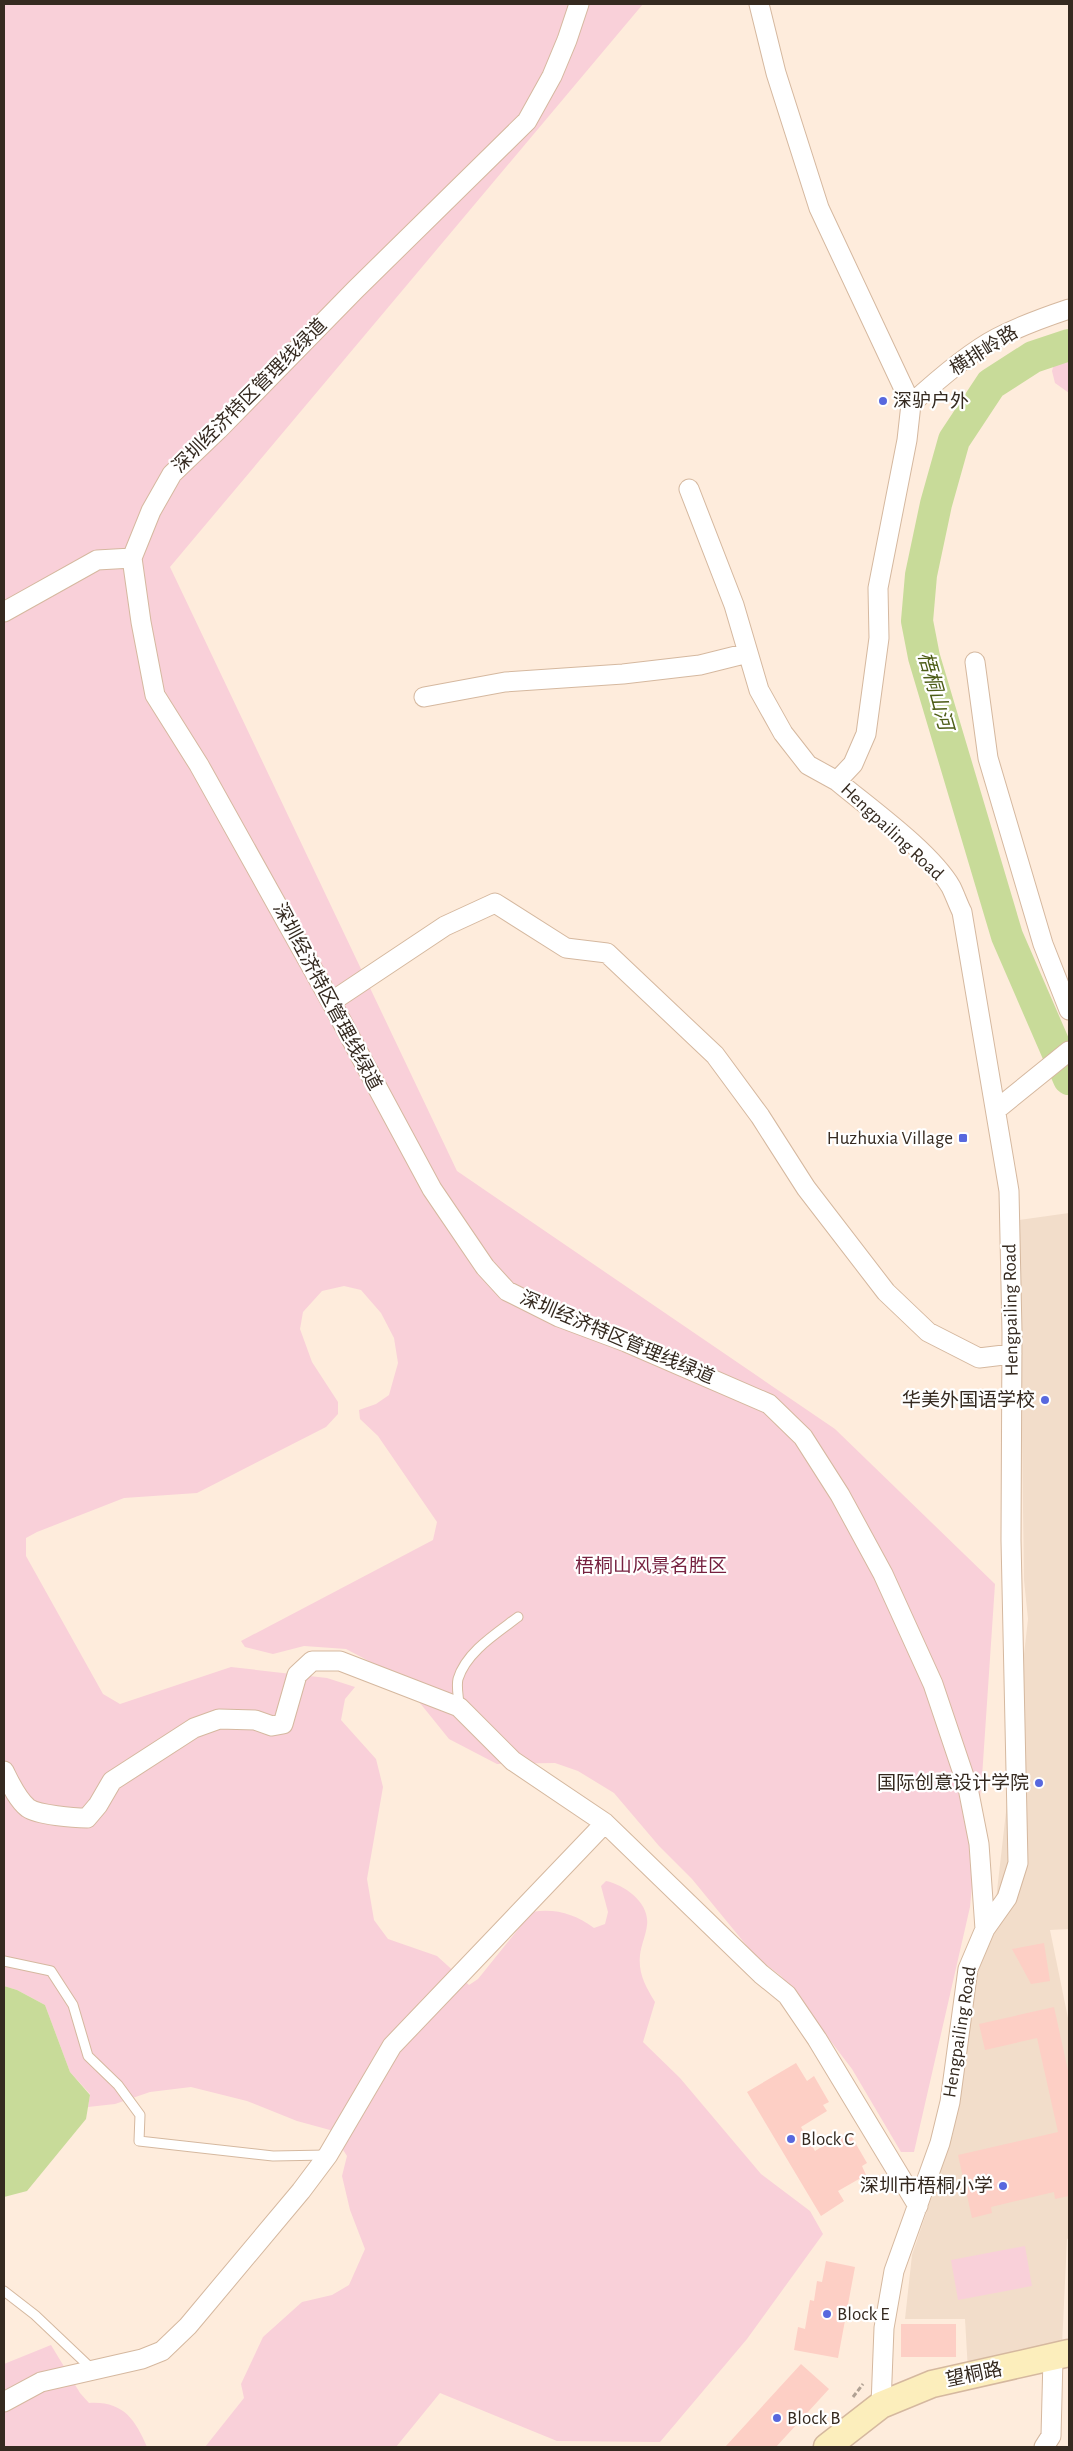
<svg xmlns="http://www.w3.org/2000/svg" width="1073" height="2451" viewBox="0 0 1073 2451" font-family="'Alegreya Sans','Noto Sans SC',sans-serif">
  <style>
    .built { fill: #f2ddca }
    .green { fill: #f9d0d9 }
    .water { fill: #c8db99 }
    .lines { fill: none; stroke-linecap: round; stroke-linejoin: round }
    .river { stroke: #c8db99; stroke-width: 32 }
    .building { fill: #fdcfc5 }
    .service-casing { stroke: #d5b89f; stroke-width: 11 }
    .minor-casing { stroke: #d5b89f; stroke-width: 21 }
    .secondary-casing { stroke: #d5b89f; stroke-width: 29 }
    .path { stroke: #b0a193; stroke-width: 3; stroke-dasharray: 5 2.5; stroke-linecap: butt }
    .service { stroke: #fff; stroke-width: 9 }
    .minor { stroke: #fff; stroke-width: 19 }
    .secondary { stroke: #fceebc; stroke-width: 26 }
    .poi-dot { fill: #5868de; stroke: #fff; stroke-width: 2 }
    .labels { text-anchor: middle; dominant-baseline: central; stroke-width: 4.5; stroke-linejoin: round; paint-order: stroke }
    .street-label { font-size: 19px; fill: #352a20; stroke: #fff }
    .poi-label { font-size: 19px; fill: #352a20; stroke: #fff; text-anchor: start }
    .park-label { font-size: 19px; fill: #762240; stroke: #fff }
    .water-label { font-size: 20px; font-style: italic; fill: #4d5d17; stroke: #fff }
  </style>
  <rect width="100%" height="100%" fill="#feecdc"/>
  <path class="built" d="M 1069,1213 L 1069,1929 L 1050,1930 L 1069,2023 L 1069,2238 L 1067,2239 L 1062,2346 L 968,2371 L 965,2319 L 905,2319 L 912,2255 L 953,2134 L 974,1975 L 993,1926 L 1028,1619 L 1024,1580 L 1019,1220 Z"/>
  <path class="green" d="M 4,4 L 643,4 L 170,567 L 457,1171 L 835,1429 L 995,1584 L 982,1777 L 970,1907 L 914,2152 L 901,2152 L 852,2069 L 781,1976 L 756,1957 L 692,1879 L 659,1846 L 614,1793 L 578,1771 L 555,1763 L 497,1764 L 449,1739 L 399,1677 L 346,1649 L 304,1646 L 273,1654 L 245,1647 L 241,1641 L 433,1540 L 437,1522 L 378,1436 L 360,1419 L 359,1410 L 376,1404 L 389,1395 L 398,1363 L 394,1338 L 381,1313 L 361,1290 L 344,1286 L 322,1291 L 303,1312 L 300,1329 L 312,1362 L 338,1402 L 338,1414 L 326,1427 L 197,1493 L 124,1498 L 37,1532 L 26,1538 L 26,1556 L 103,1694 L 120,1704 L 231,1667 L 327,1678 L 355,1687 L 345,1699 L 341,1720 L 376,1759 L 383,1787 L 367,1879 L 374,1920 L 388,1939 L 437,1956 L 469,1985 L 478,1979 L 532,1912 C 555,1908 575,1914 594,1928 L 605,1924 L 608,1912 L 601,1886 L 606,1881 C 625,1885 650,1903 647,1925 C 646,1935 641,1945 640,1955 C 638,1974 646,1987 655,2002 L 643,2042 L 680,2078 L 761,2174 L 810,2211 L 823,2234 L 747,2339 L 660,2442 L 557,2441 L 440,2393 L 396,2447 L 205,2447 L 244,2398 L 241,2384 L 263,2337 L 302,2302 L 332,2295 L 349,2285 L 365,2249 L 350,2210 L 342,2176 L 347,2156 L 330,2130 L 297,2121 L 247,2101 L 191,2087 L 150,2092 L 115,2104 L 88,2107 L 90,2094 L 70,2072 L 45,2005 L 17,1990 L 4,1986 Z
    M 1069,350 L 1069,393 L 1055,383 L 1052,371 L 1056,357 Z
    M 1025,2246 L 1032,2286 L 958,2300 L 951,2260 Z
    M 51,2345 L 80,2393 L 89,2403 C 123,2401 135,2419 147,2447 L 4,2447 L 4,2364 Z"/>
  <path class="water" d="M 4,1986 L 17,1990 L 45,2005 L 70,2072 L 90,2095 L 86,2119 L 27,2191 L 4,2197 Z"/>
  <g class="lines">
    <path class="river" d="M 1069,345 L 1033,357 L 991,384 L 954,440 L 936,504 L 921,575 L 917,621 L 924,657 L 1007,936 L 1069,1079"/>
  </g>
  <path class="building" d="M 1044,1943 L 1050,1981 L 1031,1984 L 1012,1949 Z
    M 1054,2007 L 1069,2075 L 1069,2196 L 1055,2199 L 1054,2192 L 991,2207 L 992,2213 L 972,2218 L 958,2155 L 1058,2132 L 1037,2038 L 985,2050 L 979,2024 Z
    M 796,2063 L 807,2081 L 814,2076 L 829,2102 L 823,2105 L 827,2111 L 801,2127 L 815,2151 L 842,2134 L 846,2140 L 852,2137 L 867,2163 L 862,2166 L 866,2175 L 838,2191 L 844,2201 L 821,2216 L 747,2092 Z
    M 826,2261 L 855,2267 L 838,2358 L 794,2350 L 798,2327 L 805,2329 L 810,2300 L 814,2301 L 817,2281 L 822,2282 Z
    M 901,2324 L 956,2324 L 956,2357 L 901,2357 Z
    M 801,2364 L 829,2389 L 776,2447 L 725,2447 Z"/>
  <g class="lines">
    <defs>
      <path id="service" d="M 459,1707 C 459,1698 456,1687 458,1679 C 466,1652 497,1633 518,1617
        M 4,1961 L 51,1971 L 73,2005 L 88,2056 L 118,2085 L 140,2115 L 139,2141 L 273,2156 L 327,2155
        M 4,2291 L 35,2315 L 93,2370"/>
      <path id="minor" d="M 579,4 L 567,40 L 552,76 L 527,121 L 355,290 L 218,430 L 172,474 L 151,511 L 132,558 L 141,622 L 155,695 L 199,765 L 335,1009 L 432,1189 L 485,1267 L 507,1291 L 559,1317 L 626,1342 L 769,1404 L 803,1437 L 840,1495 L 883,1574 L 933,1684 L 968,1788 L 979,1844 L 985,1929
        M 759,4 L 776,73 L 819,208 L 911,404
        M 689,489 L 734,605 L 759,690 L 783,733 L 808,765 L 837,781
        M 4,612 L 97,560 L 132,558
        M 975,662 L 988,758 L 1043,944 L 1069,1010
        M 424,697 L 505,682 L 623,674 L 700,665 L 748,653
        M 331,1002 L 445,926 L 495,903 L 566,948 L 607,953 L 715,1055 L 760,1116 L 806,1188 L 886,1292 L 928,1332 L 979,1358 L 1012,1354
        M 996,1110 L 1069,1051
        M 4,1771 C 10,1783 17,1799 28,1808 C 38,1815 74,1818 87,1818 L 98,1805 L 112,1781 L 194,1728 L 219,1719 L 255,1720 L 272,1726 L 283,1724 L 297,1675 L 312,1661 L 340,1661 L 459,1707 L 513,1761 L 605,1823 L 761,1974 L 787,1995 L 817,2039 L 918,2206
        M 4,2402 L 41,2382 L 142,2359 L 162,2351 L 188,2326 L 301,2191 L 328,2155 L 392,2046 L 605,1823
        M 881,2405 L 884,2328 L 894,2271 L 940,2143 L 950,2102 L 968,1969 L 985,1929 L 1007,1898 L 1018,1863 L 1011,1540 L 1012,1332 L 1009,1191 L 962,912 C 958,904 955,895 951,887 C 930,851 869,808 837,781 L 853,764 L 866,734 L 879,638 L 878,588 L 907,440 L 911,404 C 934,383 970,352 997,338 C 1020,326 1045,317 1069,309
        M 1044,2447 L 1051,2436 L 1053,2358"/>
      <path id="secondary" d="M 827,2447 L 881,2405 L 932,2384 L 1069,2353"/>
    </defs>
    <use href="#service" class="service-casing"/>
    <use href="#minor" class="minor-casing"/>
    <use href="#secondary" class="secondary-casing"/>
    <path class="path" d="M 853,2397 L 863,2384"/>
    <use href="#service" class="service"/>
    <use href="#minor" class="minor"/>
    <use href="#secondary" class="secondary"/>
  </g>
  <g class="poi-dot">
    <circle cx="883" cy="401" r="5"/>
    <rect x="958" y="1133" width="10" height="10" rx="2.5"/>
    <circle cx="1045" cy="1400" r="5"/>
    <circle cx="1039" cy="1783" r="5"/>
    <circle cx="791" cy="2139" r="5"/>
    <circle cx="1003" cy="2186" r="5"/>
    <circle cx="827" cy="2314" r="5"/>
    <circle cx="777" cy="2418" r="5"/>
  </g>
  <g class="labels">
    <g class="street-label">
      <text transform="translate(984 351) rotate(-32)">横排岭路</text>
      <text transform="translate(250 396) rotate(-45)">深圳经济特区管理线绿道</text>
      <text transform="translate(892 832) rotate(43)">Hengpailing Road</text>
      <text transform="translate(327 997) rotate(62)">深圳经济特区管理线绿道</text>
      <text transform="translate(1011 1310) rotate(-91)">Hengpailing Road</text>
      <text transform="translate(617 1338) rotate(23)">深圳经济特区管理线绿道</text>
      <text transform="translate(960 2032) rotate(-81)">Hengpailing Road</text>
      <text transform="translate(974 2375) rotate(-12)">望桐路</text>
    </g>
    <g class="poi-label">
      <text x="893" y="401">深驴户外</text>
      <text x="953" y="1138" text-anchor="end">Huzhuxia Village</text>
      <text x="1035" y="1400" text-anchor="end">华美外国语学校</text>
      <text x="1029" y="1783" text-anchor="end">国际创意设计学院</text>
      <text x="801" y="2139">Block C</text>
      <text x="993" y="2186" text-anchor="end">深圳市梧桐小学</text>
      <text x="837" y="2314">Block E</text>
      <text x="787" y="2418">Block B</text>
    </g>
    <g class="park-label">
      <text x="651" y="1566">梧桐山风景名胜区</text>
    </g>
    <g class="water-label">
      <text transform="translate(935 691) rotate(74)">梧桐山河</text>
    </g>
  </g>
  <rect width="1073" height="2451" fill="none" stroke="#352a20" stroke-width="10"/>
</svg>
